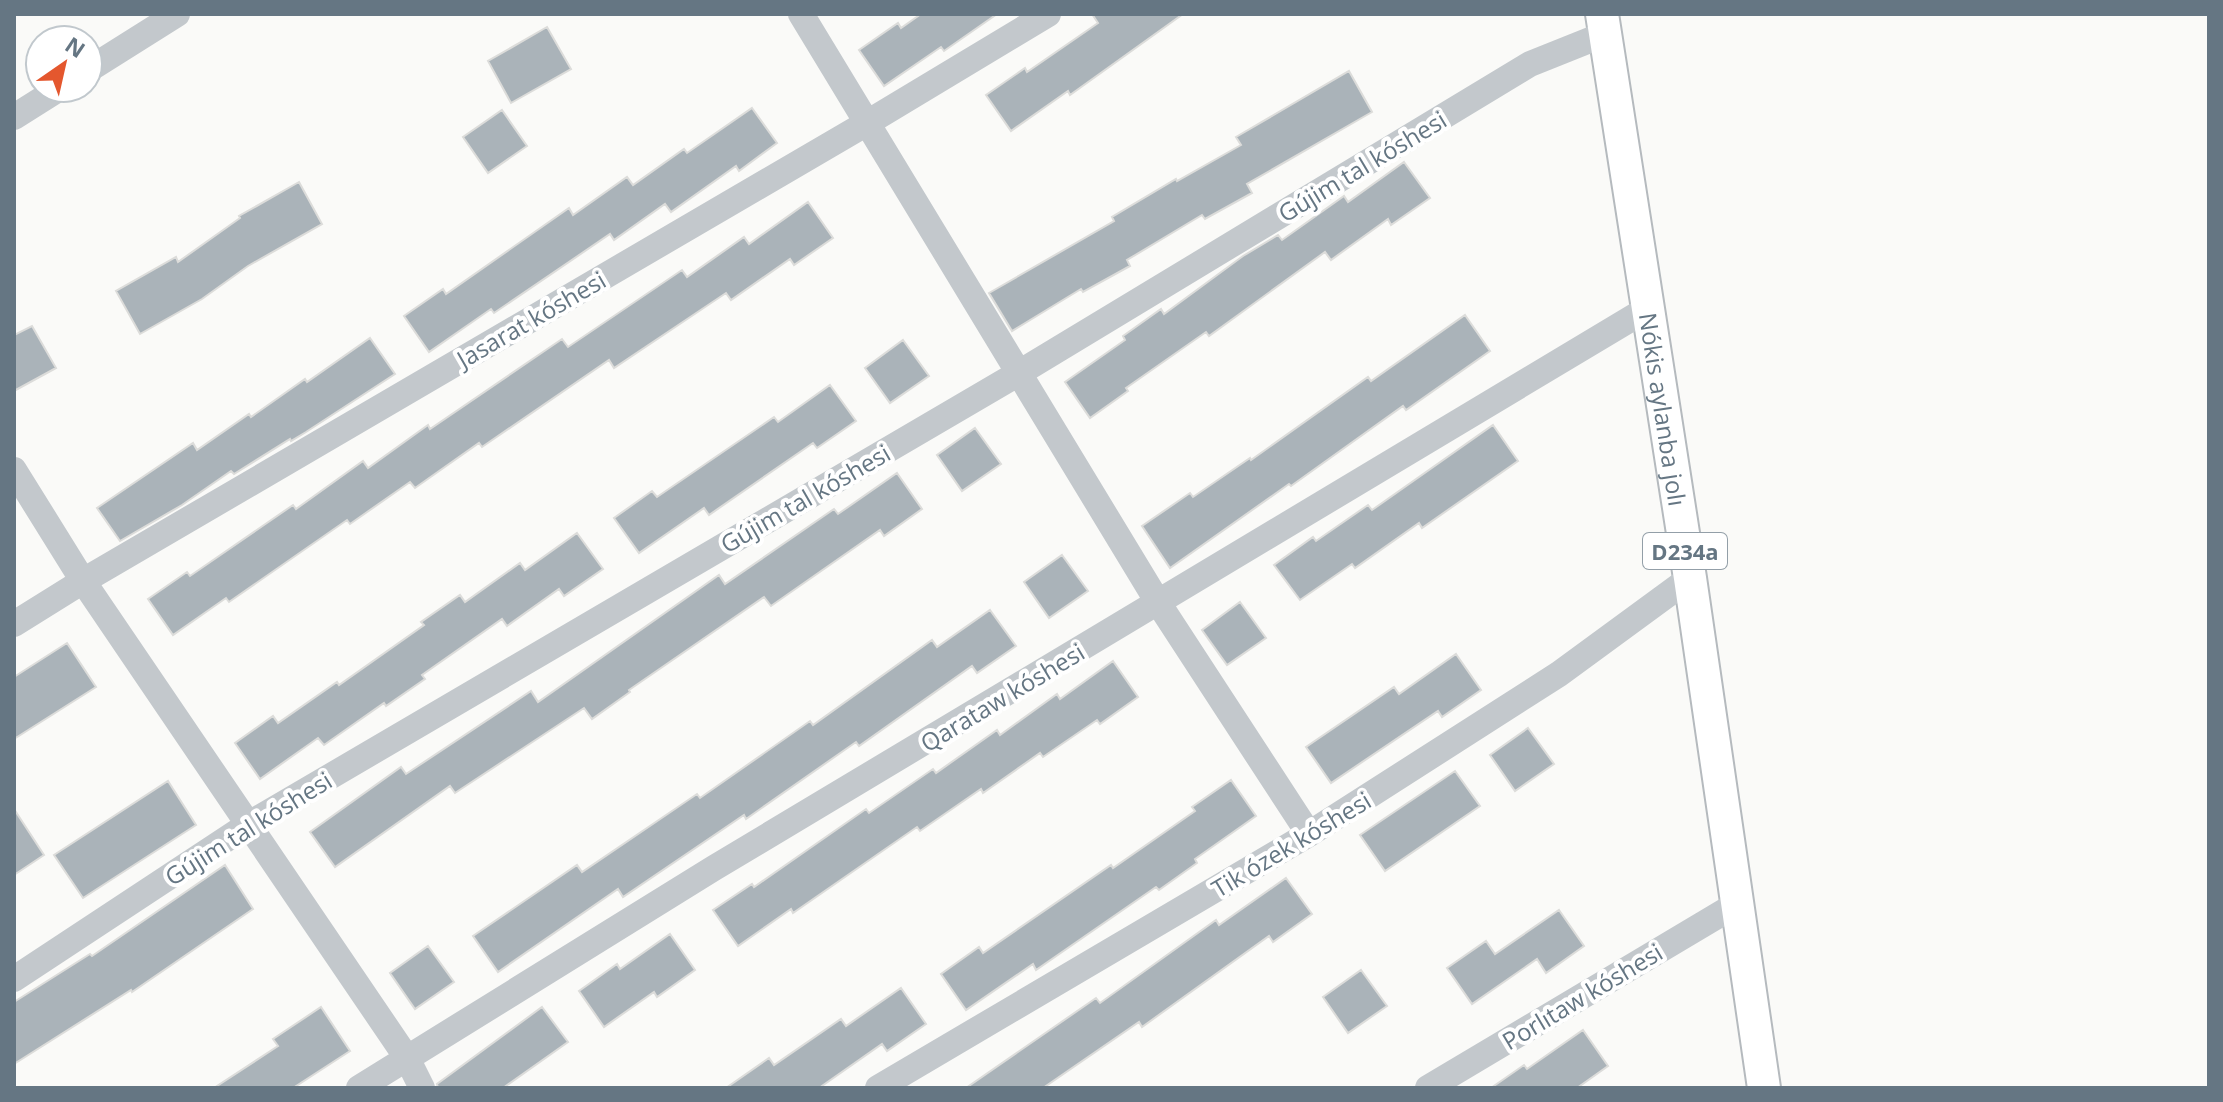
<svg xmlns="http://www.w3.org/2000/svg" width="2223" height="1102" viewBox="0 0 2223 1102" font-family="'Open Sans',sans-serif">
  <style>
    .building { fill: #aab3b9; stroke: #dcdcda; stroke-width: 2 }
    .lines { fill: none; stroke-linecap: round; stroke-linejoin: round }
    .major-casing { stroke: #b5babe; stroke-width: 36 }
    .minor { stroke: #c3c8cc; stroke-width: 26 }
    .major { stroke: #fff; stroke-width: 32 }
    .labels { text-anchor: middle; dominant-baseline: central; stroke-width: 8; stroke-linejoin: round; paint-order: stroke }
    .shield { fill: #fff; stroke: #939fa8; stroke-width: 2 }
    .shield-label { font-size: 22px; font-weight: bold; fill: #657683 }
    .street-label { font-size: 24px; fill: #657683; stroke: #fff }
  </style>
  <rect width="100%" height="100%" fill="#fafaf8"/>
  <path class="building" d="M 921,14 L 997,14 L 944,51 L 941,47 L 884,86 L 859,50 L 898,23 L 901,28 Z
    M 1092,14 L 1183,14 L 1070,95 L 1068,91 L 1011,131 L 986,95 L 1025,68 L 1027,72 L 1098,23 Z
    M 547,27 L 571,69 L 511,103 L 488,61 Z
    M 1349,71 L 1372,112 L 1247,184 L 1252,193 L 1205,219 L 1202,215 L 1127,260 L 1130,266 L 1083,292 L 1081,289 L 1012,331 L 989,293 L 1114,221 L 1112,217 L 1176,179 L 1177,181 L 1241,145 L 1236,137 Z
    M 752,108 L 777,143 L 739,171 L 736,166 L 671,212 L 665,204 L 614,240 L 610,234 L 494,313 L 491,309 L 429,352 L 404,316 L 443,289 L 446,294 L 569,208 L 573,215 L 627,177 L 633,185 L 684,149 L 687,153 Z
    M 502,110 L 527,146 L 488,173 L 463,137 Z
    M 1404,162 L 1430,198 L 1391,225 L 1388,219 L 1331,260 L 1325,252 L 1209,336 L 1206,332 L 1126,388 L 1128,391 L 1090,418 L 1065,382 L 1125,340 L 1123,336 L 1161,309 L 1164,314 L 1243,256 L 1278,235 L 1282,240 L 1344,196 L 1348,202 Z
    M 299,182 L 322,224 L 248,266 L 202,299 L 140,334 L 116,291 L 176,257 L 178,262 L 240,218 L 239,216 Z
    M 808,202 L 833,238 L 794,265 L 790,259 L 731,300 L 726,293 L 614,368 L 609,360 L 482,447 L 479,443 L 415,488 L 410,482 L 350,524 L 347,520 L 229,602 L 226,598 L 173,635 L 148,599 L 187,572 L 190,576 L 293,505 L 296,509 L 363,461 L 368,468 L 428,425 L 430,429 L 562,339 L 568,347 L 682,270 L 687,277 L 744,237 L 749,244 Z
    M 1465,315 L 1490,351 L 1406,410 L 1403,406 L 1291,486 L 1289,484 L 1170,568 L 1142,526 L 1190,493 L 1193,497 L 1250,458 L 1251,460 L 1368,377 L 1371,381 Z
    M 32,326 L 56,368 L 14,391 L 14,335 Z
    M 370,338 L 395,374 L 306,432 L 291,441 L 290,439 L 234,474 L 231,471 L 182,505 L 120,541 L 97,508 L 193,443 L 197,450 L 249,414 L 251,417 L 305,379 L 307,382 Z
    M 903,340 L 929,376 L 890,403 L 865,368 Z
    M 830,385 L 856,421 L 817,448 L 813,443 L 709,515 L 704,508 L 639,553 L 614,518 L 652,491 L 657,497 L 774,417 L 778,422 Z
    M 1493,425 L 1518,461 L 1422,528 L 1419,523 L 1355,568 L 1352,564 L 1300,600 L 1274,565 L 1313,537 L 1316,541 L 1368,505 L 1372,510 Z
    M 975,428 L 1001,464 L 962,491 L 937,455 Z
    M 897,473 L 922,509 L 884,536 L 880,530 L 771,606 L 764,597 L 629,690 L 630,692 L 592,719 L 584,708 L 455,793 L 450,786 L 335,867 L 310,832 L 401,767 L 406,774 L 531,691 L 538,702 L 719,575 L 725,584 L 834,509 L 838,514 Z
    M 577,533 L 603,569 L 564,596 L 559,589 L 507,626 L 502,619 L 422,675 L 425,679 L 386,706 L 384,703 L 324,745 L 318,738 L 260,779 L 235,743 L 273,716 L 278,723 L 337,682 L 339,685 L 424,625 L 421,622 L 460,595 L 465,602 L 520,563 L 525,570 Z
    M 1062,555 L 1088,591 L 1049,618 L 1024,582 Z
    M 1240,602 L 1266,638 L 1227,665 L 1202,630 Z
    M 990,610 L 1016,646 L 977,673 L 972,666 L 859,746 L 856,742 L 746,819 L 744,815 L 623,897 L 618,889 L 498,972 L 473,936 L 577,865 L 582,872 L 697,794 L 700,798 L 810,721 L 813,725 L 932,640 L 937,647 Z
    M 67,643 L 96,687 L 14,739 L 14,677 Z
    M 1456,654 L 1481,690 L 1442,717 L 1438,711 L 1331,783 L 1306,747 L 1394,687 L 1399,694 Z
    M 1113,661 L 1138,697 L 1100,724 L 1097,720 L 1043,757 L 1040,753 L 983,793 L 981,789 L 920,831 L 917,827 L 793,913 L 791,909 L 738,946 L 713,910 L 752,884 L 754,887 L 866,809 L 869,813 L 933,769 L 936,773 L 997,730 L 1000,735 L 1057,694 L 1060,699 Z
    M 1528,728 L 1554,764 L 1515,791 L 1490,755 Z
    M 1455,771 L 1480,806 L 1385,871 L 1360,835 Z
    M 1231,780 L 1256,816 L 1195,859 L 1197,863 L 1159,890 L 1156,887 L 1036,970 L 1033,964 L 966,1010 L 941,974 L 979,947 L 983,953 L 1111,865 L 1113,868 L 1195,811 L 1192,807 Z
    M 168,781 L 196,825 L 83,898 L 54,855 Z
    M 14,809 L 44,855 L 14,875 Z
    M 225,865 L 253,909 L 132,992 L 131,990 L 14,1064 L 14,1002 L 90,954 L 92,956 Z
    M 1286,878 L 1312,914 L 1273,942 L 1269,936 L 1142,1027 L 1139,1022 L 1043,1088 L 966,1088 L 1096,998 L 1100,1003 L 1216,920 L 1219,925 Z
    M 1559,910 L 1584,946 L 1546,973 L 1537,959 L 1472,1004 L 1447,968 L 1486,941 L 1495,954 Z
    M 670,934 L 695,970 L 657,997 L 654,992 L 604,1027 L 579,991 L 617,964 L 620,969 Z
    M 428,946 L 454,982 L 415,1009 L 390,973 Z
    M 1361,970 L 1387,1006 L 1348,1033 L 1323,997 Z
    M 901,988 L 926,1024 L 887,1051 L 882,1044 L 819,1088 L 726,1088 L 769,1058 L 774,1065 L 841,1019 L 846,1026 Z
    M 321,1007 L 350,1051 L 293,1088 L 214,1088 L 278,1046 L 273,1039 Z
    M 542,1007 L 568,1042 L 503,1088 L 438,1088 L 437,1084 Z
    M 1583,1030 L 1608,1066 L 1577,1088 L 1491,1088 L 1524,1065 L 1527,1069 Z"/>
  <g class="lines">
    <defs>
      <g id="major">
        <path id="s1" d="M 1602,14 L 1690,578 L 1764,1088"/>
      </g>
    </defs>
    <use href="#major" class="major-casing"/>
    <path class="minor" d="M 801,14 L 1159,604 L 1309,834
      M 88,70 L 177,14
      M 14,117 L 60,88
      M 14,470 L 83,581 L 407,1058 L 422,1088
      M 14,624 L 83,581 L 867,123 L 1048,14
      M 14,979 L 249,824 L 1019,373 L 1530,64 L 1605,34
      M 359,1088 L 714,868 L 1647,309
      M 878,1088 L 1309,834 L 1559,674 L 1690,578
      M 1428,1088 L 1737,904"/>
    <use href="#major" class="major"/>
  </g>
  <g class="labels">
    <rect class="shield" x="1643" y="533" width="84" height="36" rx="6"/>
    <g class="shield-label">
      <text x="1685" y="551">D234a</text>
    </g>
    <g class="street-label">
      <text transform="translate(1362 166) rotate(-31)">Gújim tal kóshesi</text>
      <text transform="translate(531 319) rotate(-30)">Jasarat kóshesi</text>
      <text stroke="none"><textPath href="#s1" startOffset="400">Nókis aylanba jolı</textPath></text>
      <text transform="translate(805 498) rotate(-30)">Gújim tal kóshesi</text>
      <text transform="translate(1002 697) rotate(-31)">Qarataw kóshesi</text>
      <text transform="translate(248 828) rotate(-32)">Gújim tal kóshesi</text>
      <text transform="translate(1291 844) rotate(-31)">Tik ózek kóshesi</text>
      <text transform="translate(1582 996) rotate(-31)">Porlıtaw kóshesi</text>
    </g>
  </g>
  <rect width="2223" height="1102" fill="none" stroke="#657683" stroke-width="32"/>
  <g transform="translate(64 64) rotate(34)"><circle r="38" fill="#ffffff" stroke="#c1c8cd" stroke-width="2"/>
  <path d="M0-6L14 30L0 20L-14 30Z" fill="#e4572e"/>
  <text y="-12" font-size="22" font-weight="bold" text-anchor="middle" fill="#657683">N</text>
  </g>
</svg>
